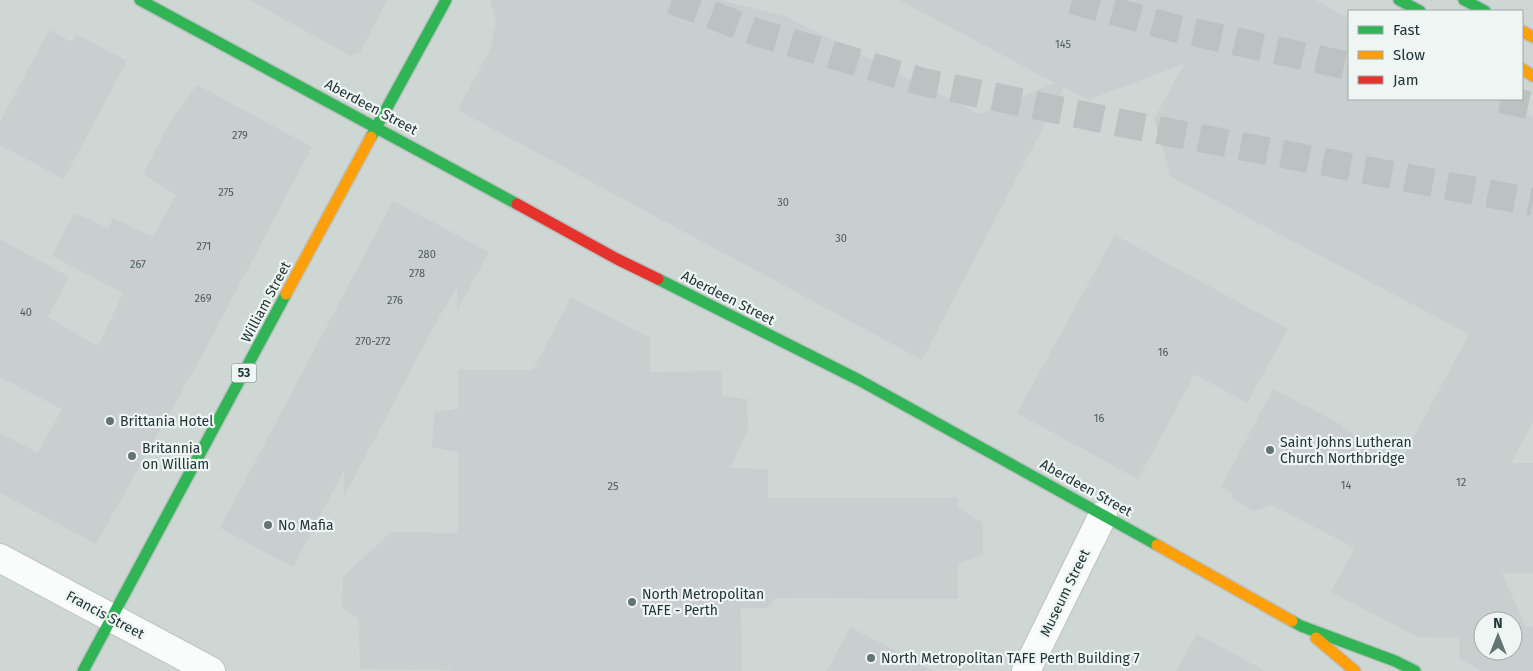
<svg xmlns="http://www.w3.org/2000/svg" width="1533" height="671" viewBox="0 0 1533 671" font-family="'Fira Sans',sans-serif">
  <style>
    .built { fill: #cfd7d5; fill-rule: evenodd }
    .building { fill: #c9cece; fill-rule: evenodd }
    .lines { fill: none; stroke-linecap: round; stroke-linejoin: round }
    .highway-tunnel { stroke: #bac3c2; stroke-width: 28; stroke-dasharray: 28 14; stroke-linecap: butt }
    .street-casing { stroke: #bdc3c2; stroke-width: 30 }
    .fast-casing { stroke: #bbc2c0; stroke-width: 14 }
    .slow-casing { stroke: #bbc2c0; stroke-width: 14 }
    .jam-casing { stroke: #bbc2c0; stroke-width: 14 }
    .street { stroke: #fafbfb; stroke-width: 28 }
    .fast { stroke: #30b455; stroke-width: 11 }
    .slow { stroke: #ff9f0a; stroke-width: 11 }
    .jam { stroke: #e5322d; stroke-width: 11 }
    .poi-dot { fill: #647473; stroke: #eef5f3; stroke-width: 2 }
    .labels { text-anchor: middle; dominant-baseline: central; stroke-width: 4.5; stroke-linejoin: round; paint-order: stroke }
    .number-label { font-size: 11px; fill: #4c5d5d }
    .shield { fill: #eef5f3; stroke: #5e6f6f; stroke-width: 1 }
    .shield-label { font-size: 12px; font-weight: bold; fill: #213636 }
    .street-label { font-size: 14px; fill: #213636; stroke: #eef5f3 }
    .poi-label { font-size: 14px; fill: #213636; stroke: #eef5f3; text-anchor: start }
  </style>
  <rect width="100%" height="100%" fill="#e0e6e5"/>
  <path class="built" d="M 0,0 L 1533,0 L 1533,671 L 0,671 ZM 1349,11 L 1522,11 L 1522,99 L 1349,99 ZM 1483,621 L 1513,621 L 1513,651 L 1483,651 Z"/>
  <path class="building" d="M 249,0 L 387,0 L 361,51 L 351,56 Z
    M 490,0 L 721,0 L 787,17 L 979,114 L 1055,83 L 899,0 L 1315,0 L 1349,19 L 1349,99 L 1499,99 L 1533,117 L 1533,422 L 1511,463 L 1533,463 L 1533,573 L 1502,573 L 1526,627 L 1533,627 L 1533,671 L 1482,671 L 1459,659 L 1459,638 L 1418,637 L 1331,592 L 1355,548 L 1272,505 L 1254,511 L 1233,499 L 1232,493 L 1221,487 L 1273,389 L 1342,425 L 1341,428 L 1402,459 L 1469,334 L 1171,177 L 1154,119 L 1184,64 L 1088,100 L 1064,87 L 922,360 L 458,110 L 491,47 L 496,21 ZM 1483,621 L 1513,621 L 1513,651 L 1483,651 Z
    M 49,30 L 72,42 L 76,34 L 127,61 L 64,179 L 0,145 L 0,122 Z
    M 197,85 L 312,147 L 205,350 L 96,544 L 0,493 L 0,433 L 38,453 L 62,409 L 0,377 L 0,239 L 69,277 L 48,317 L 98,346 L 123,293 L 52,256 L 74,213 L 108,228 L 113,218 L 153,237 L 176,195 L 143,174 L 169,123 Z
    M 393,201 L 489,252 L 457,311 L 457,286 L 440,316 L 441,313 L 344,497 L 344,470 L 293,567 L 220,528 Z
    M 1115,235 L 1288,329 L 1247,403 L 1195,374 L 1138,479 L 1017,413 Z
    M 571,297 L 650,338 L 650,372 L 722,371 L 722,396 L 747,399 L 748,429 L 730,468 L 768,469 L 768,498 L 958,498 L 958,508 L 983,523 L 983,555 L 958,563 L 958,599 L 775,598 L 768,608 L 741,608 L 742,671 L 450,671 L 450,670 L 360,669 L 359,619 L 342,608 L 343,577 L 391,532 L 458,533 L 458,452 L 432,448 L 434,412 L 458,409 L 458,370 L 533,370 Z
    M 850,627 L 933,671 L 827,671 Z
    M 1197,634 L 1265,671 L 1176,671 Z"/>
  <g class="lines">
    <path class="highway-tunnel" d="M 672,0 L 756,32 L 923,82 L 1126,124 L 1533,202
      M 1072,0 L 1174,28 L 1349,66
      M 1501,99 L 1533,106"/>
    <defs>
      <path id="street" d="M 0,558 L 211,671
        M 1026,671 L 1103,515"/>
      <path id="fast" d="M 140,0 L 517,204
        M 1399,0 L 1420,11
        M 1464,0 L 1485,11
        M 371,137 L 446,0
        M 658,279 L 859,380 L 1157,545
        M 1292,621 L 1301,626 L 1395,661 L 1415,671
        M 83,671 L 286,294"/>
      <path id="slow" d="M 1522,31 L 1533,37
        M 1522,69 L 1533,76
        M 286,294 L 371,137
        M 1157,545 L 1292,621
        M 1316,638 L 1355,671"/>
      <path id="jam" d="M 517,204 L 617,259 L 658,279"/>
    </defs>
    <use href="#street" class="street-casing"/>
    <use href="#fast" class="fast-casing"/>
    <use href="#slow" class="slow-casing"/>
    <use href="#jam" class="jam-casing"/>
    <use href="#street" class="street"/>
    <use href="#fast" class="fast"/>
    <use href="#slow" class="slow"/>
    <use href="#jam" class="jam"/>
  </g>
  <g class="poi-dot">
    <circle cx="110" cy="421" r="5"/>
    <circle cx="1270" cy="450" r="5"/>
    <circle cx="132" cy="456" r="5"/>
    <circle cx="268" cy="525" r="5"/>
    <circle cx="632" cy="602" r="5"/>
    <circle cx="871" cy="658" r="5"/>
  </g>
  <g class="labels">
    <g class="number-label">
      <text x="1063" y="44">145</text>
      <text x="240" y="135">279</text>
      <text x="226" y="192">275</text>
      <text x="783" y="202">30</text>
      <text x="841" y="238">30</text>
      <text x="204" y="246">271</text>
      <text x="427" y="254">280</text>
      <text x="138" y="264">267</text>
      <text x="417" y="273">278</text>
      <text x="203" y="298">269</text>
      <text x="395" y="300">276</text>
      <text x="26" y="312">40</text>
      <text x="373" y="341">270-272</text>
      <text x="1163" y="352">16</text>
      <text x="1099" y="418">16</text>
      <text x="1461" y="482">12</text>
      <text x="1346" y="485">14</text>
      <text x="613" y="486">25</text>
    </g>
    <rect class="shield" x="231.5" y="363.5" width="25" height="19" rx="4"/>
    <g class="shield-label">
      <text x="244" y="373">53</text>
    </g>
    <g class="street-label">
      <text transform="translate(371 107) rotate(28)">Aberdeen Street</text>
      <text transform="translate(728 298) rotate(27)">Aberdeen Street</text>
      <text transform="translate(266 302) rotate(-62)">William Street</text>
      <text transform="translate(1086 488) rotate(29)">Aberdeen Street</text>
      <text transform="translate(1065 593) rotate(-64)">Museum Street</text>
      <text transform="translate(105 615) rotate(28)">Francis Street</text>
    </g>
    <g class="poi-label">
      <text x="120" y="421">Brittania Hotel</text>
      <text x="1280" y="442">Saint Johns Lutheran<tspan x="1280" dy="16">Church Northbridge</tspan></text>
      <text x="142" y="448">Britannia<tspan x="142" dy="16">on William</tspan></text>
      <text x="278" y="525">No Mafia</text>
      <text x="642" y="594">North Metropolitan<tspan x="642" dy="16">TAFE - Perth</tspan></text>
      <text x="881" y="658">North Metropolitan TAFE Perth Building 7</text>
    </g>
  </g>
  <rect x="1348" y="10" width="175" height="90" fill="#eef5f3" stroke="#9ca9a7"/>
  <rect x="1358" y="26" width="25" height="8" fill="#30b455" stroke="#9ca9a7"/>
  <text x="1393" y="35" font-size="15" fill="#213636">Fast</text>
  <rect x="1358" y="51" width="25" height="8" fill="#ff9f0a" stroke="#9ca9a7"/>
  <text x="1393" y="60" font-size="15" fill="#213636">Slow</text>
  <rect x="1358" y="76" width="25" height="8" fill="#e5322d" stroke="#9ca9a7"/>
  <text x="1393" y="85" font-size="15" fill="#213636">Jam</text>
  <g transform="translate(1498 636)"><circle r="24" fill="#eef5f3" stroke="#9ca9a7"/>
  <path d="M0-4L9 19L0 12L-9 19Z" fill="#647473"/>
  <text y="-8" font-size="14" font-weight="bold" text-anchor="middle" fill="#213636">N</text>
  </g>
</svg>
